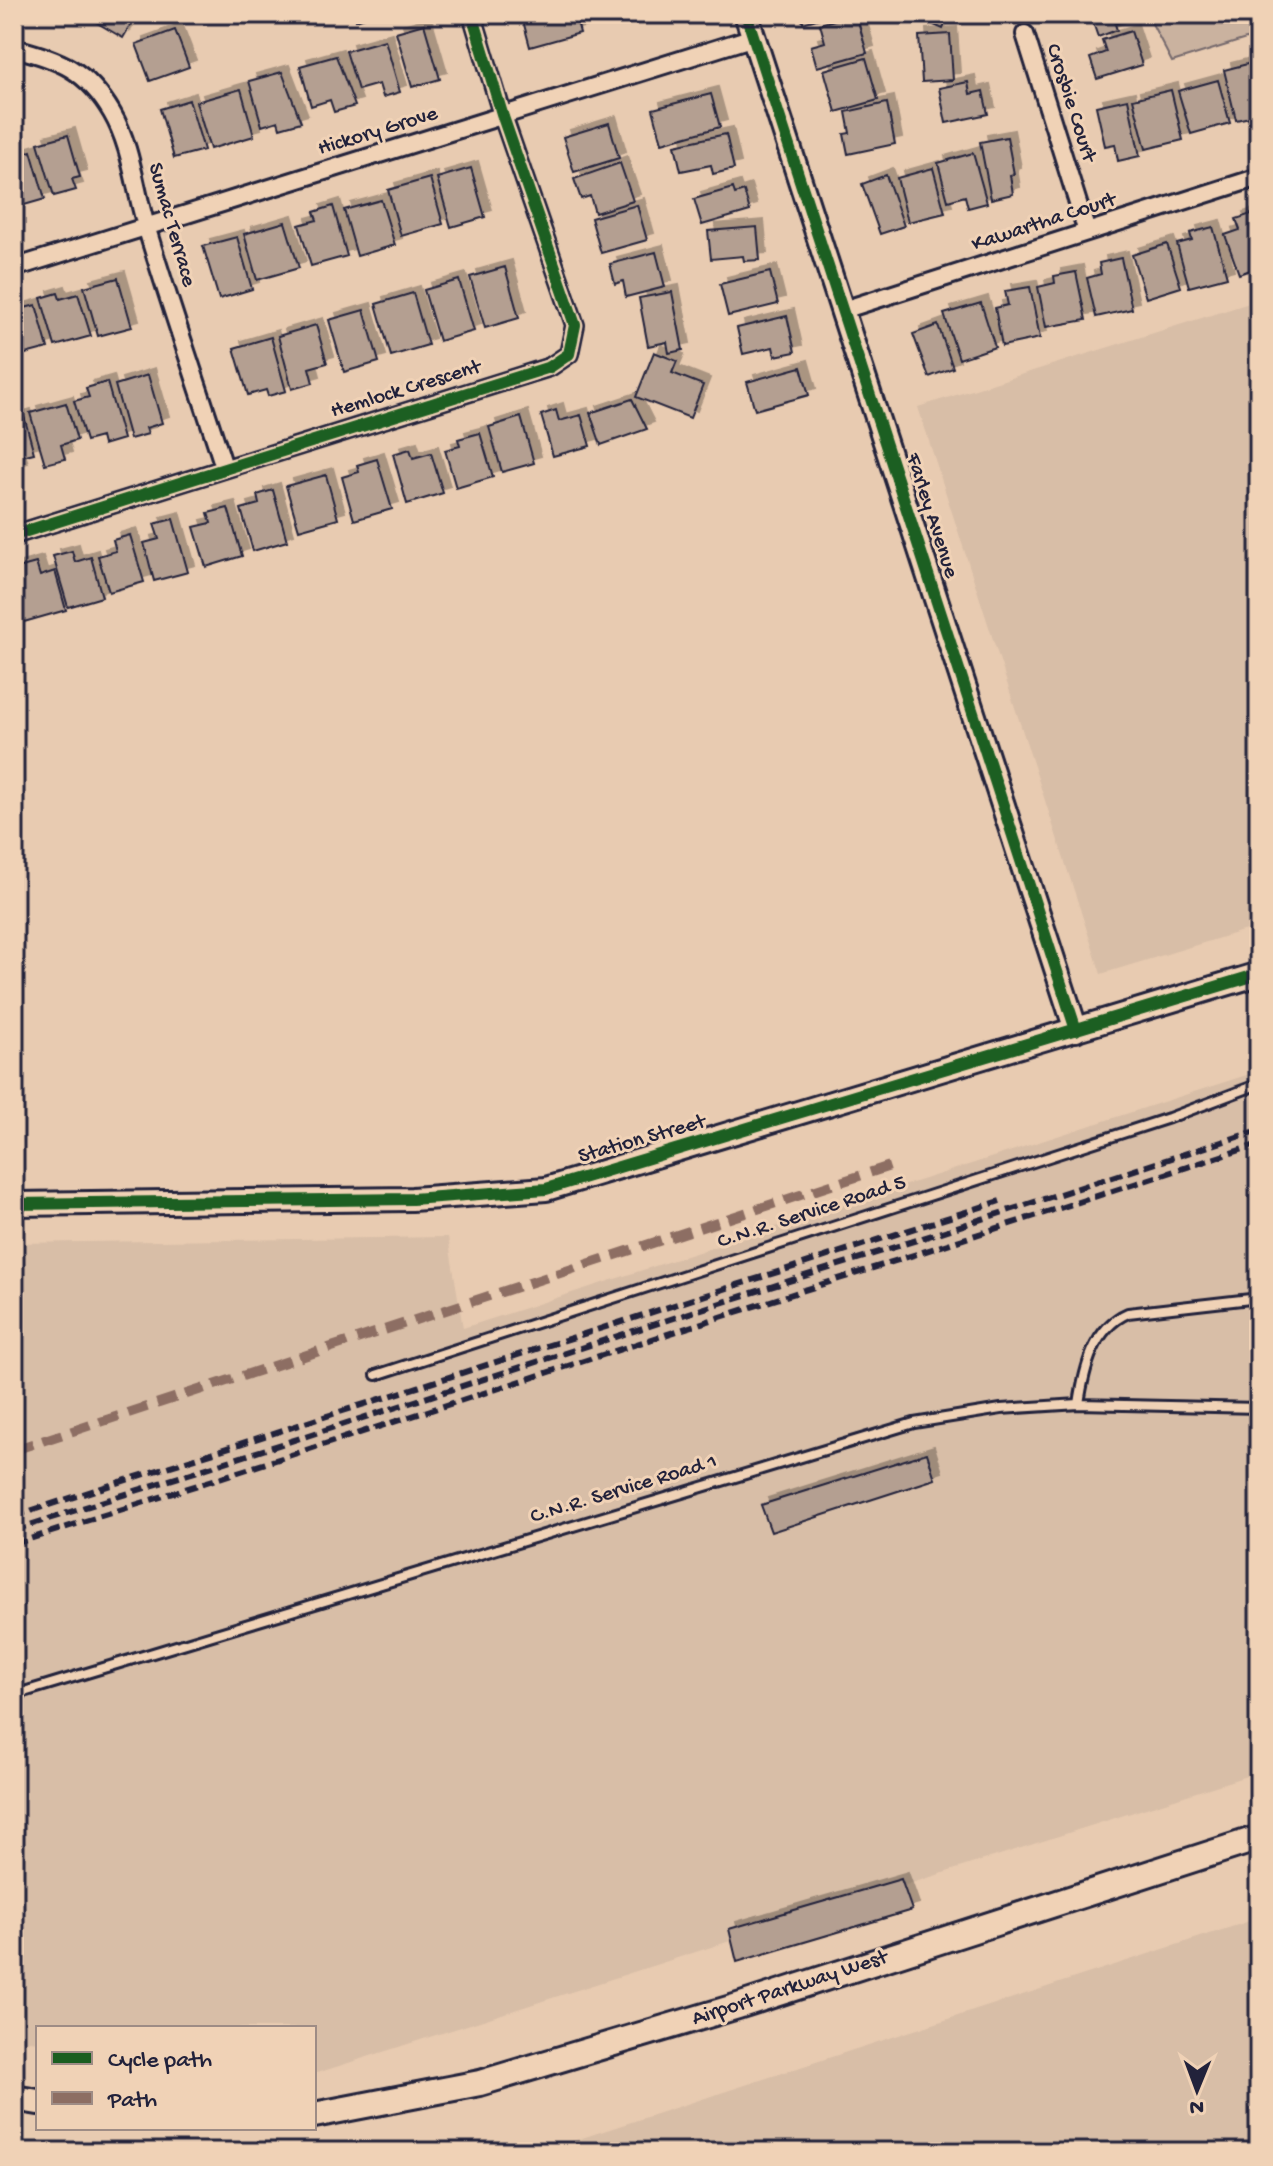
<svg xmlns="http://www.w3.org/2000/svg" width="1273" height="2166" viewBox="0 0 1273 2166" font-family="'Gochi Hand',sans-serif">
  <style>
    .built { fill: #d8bea7 }
    .green { fill: #cab29f; stroke: #766a6d; stroke-width: 2 }
    .building { fill: #b49f91; stroke: #22223b; stroke-width: 2; filter: url(#shadow) }
    .lines { fill: none; stroke-linecap: round; stroke-linejoin: round }
    .service-casing { stroke: #22223b; stroke-width: 14 }
    .minor-casing { stroke: #22223b; stroke-width: 22 }
    .tertiary-casing { stroke: #22223b; stroke-width: 28 }
    .secondary-casing { stroke: #22223b; stroke-width: 30 }
    .service { stroke: #f0d2b6; stroke-width: 8 }
    .minor { stroke: #f0d2b6; stroke-width: 16 }
    .tertiary { stroke: #f0d2b6; stroke-width: 22 }
    .secondary { stroke: #f0d2b6; stroke-width: 24 }
    .rail { stroke: #22223b; stroke-width: 6; stroke-dasharray: 12 6; stroke-linecap: butt }
    .quiet { stroke: #8d6e63; stroke-width: 10; stroke-dasharray: 20 10; stroke-linecap: butt }
    .cycleway-casing { stroke: #f0d2b6; stroke-width: 17 }
    .cycleway { stroke: #1b5e20; stroke-width: 12 }
    .labels { text-anchor: middle; dominant-baseline: central; stroke-width: 6; stroke-linejoin: round; paint-order: stroke }
    .street-label { font-size: 22px; fill: #22223b; stroke: #f0d2b6 }
  </style>
  <defs>
    <filter id="shadow"><feDropShadow dx="7" dy="-7" stdDeviation="0" flood-color="#0004"/></filter>
  </defs>
  <rect width="100%" height="100%" fill="#e8cbb1"/>
  <filter id="ink" filterUnits="userSpaceOnUse"><feTurbulence type="fractalNoise" baseFrequency=".0125" numOctaves="2"/><feDisplacementMap in="SourceGraphic" scale="16" xChannelSelector="R" yChannelSelector="G"/><feConvolveMatrix kernelMatrix="1 2 1 2 8 2 1 2 1" color-interpolation-filters="sRGB"/></filter>
  <g filter="url(#ink)">
    <path class="built" d="M 1259,300 L 1259,926 L 1101,974 L 918,407 Z
      M 1259,1071 L 1259,1772 L 314,2074 L 314,2028 L 38,2028 L 38,2042 L 14,2039 L 14,1243 L 448,1237 L 463,1328 Z
      M 1259,1918 L 1259,2152 L 539,2152 Z"/>
    <path class="green" d="M 1147,14 L 1259,14 L 1259,35 L 1172,62 Z"/>
    <path class="building" d="M 82,14 L 137,14 L 123,38 Z
      M 354,14 L 374,14 L 356,20 Z
      M 531,14 L 575,14 L 580,33 L 530,47 L 522,17 Z
      M 622,14 L 645,14 L 624,20 Z
      M 801,14 L 834,14 L 803,23 Z
      M 856,14 L 867,53 L 817,67 L 811,46 L 825,42 L 820,24 Z
      M 909,14 L 950,14 L 943,29 Z
      M 1090,14 L 1128,14 L 1129,18 L 1115,24 L 1117,30 L 1098,37 Z
      M 424,24 L 440,79 L 412,87 L 396,32 Z
      M 175,30 L 189,67 L 150,81 L 136,44 Z
      M 1131,31 L 1142,65 L 1097,79 L 1090,58 L 1106,52 L 1102,40 Z
      M 950,34 L 953,80 L 922,82 L 919,36 Z
      M 385,40 L 400,92 L 383,97 L 379,84 L 358,90 L 346,51 Z
      M 336,56 L 355,106 L 334,112 L 330,100 L 311,106 L 300,66 Z
      M 866,58 L 878,100 L 836,112 L 824,70 Z
      M 1259,61 L 1259,115 L 1236,120 L 1224,70 Z
      M 282,72 L 301,122 L 280,128 L 278,121 L 262,126 L 249,81 Z
      M 1218,80 L 1230,123 L 1191,134 L 1178,91 Z
      M 968,82 L 970,94 L 983,91 L 988,114 L 946,123 L 939,88 Z
      M 241,89 L 254,136 L 210,149 L 196,102 Z
      M 1171,90 L 1183,140 L 1146,149 L 1133,99 Z
      M 711,94 L 720,127 L 662,143 L 653,109 Z
      M 1128,99 L 1140,156 L 1118,161 L 1115,144 L 1105,146 L 1096,106 Z
      M 189,100 L 204,150 L 174,158 L 160,109 Z
      M 887,103 L 895,144 L 848,154 L 844,134 L 850,133 L 846,112 Z
      M 609,123 L 619,158 L 574,172 L 563,137 Z
      M 726,134 L 734,169 L 713,174 L 711,165 L 681,171 L 675,145 Z
      M 68,135 L 80,177 L 72,179 L 76,190 L 54,196 L 38,143 Z
      M 1007,137 L 1014,174 L 1010,175 L 1013,194 L 991,199 L 980,142 Z
      M 31,151 L 45,199 L 14,208 L 14,156 Z
      M 973,153 L 987,203 L 968,208 L 965,196 L 948,201 L 938,163 Z
      M 620,163 L 633,201 L 595,213 L 590,196 L 581,199 L 574,179 Z
      M 471,168 L 485,217 L 451,227 L 437,178 Z
      M 933,168 L 945,213 L 908,222 L 897,178 Z
      M 886,175 L 904,226 L 880,234 L 862,184 Z
      M 430,178 L 443,224 L 401,236 L 388,190 Z
      M 733,188 L 735,194 L 744,191 L 750,211 L 702,225 L 694,199 Z
      M 381,200 L 395,245 L 357,256 L 344,210 Z
      M 637,205 L 647,240 L 601,253 L 591,218 Z
      M 333,206 L 347,256 L 311,266 L 299,225 L 317,220 L 314,212 Z
      M 1257,212 L 1259,267 L 1239,274 L 1225,235 L 1240,230 L 1236,219 Z
      M 285,222 L 299,268 L 257,280 L 244,234 Z
      M 757,227 L 760,260 L 744,261 L 743,256 L 711,259 L 708,231 Z
      M 1213,227 L 1227,277 L 1189,287 L 1177,244 L 1192,240 L 1190,233 Z
      M 237,237 L 252,289 L 219,299 L 203,246 Z
      M 1167,244 L 1181,287 L 1146,298 L 1132,255 Z
      M 656,252 L 665,287 L 626,297 L 623,281 L 615,284 L 610,264 Z
      M 1121,258 L 1132,309 L 1096,317 L 1087,278 L 1101,274 L 1099,263 Z
      M 505,267 L 519,318 L 485,328 L 470,277 Z
      M 770,272 L 778,304 L 728,316 L 720,284 Z
      M 1076,272 L 1086,320 L 1046,327 L 1038,287 L 1055,283 L 1054,276 Z
      M 118,278 L 132,327 L 98,336 L 84,287 Z
      M 459,280 L 474,331 L 439,341 L 424,290 Z
      M 1030,287 L 1040,338 L 1002,346 L 995,308 L 1008,305 L 1005,291 Z
      M 672,292 L 683,350 L 669,353 L 667,342 L 648,346 L 639,298 Z
      M 58,293 L 60,299 L 78,294 L 91,336 L 55,346 L 41,298 Z
      M 413,293 L 428,345 L 391,356 L 376,304 Z
      M 981,303 L 995,347 L 959,359 L 944,314 Z
      M 16,305 L 17,310 L 36,305 L 48,348 L 14,357 Z
      M 364,310 L 379,362 L 344,372 L 329,320 Z
      M 787,316 L 795,352 L 775,356 L 773,347 L 743,354 L 737,328 Z
      M 316,325 L 327,363 L 309,368 L 313,383 L 292,389 L 278,336 Z
      M 938,325 L 953,368 L 929,377 L 913,334 Z
      M 271,337 L 286,391 L 268,396 L 266,390 L 248,395 L 234,348 Z
      M 654,352 L 677,361 L 672,373 L 703,385 L 690,418 L 636,397 Z
      M 801,367 L 809,395 L 755,410 L 747,382 Z
      M 148,375 L 162,423 L 146,428 L 148,434 L 130,439 L 115,385 Z
      M 107,382 L 123,439 L 103,445 L 101,437 L 86,441 L 74,401 L 89,397 L 86,388 Z
      M 632,399 L 647,429 L 601,445 L 590,413 Z
      M 66,403 L 77,440 L 61,445 L 65,459 L 45,464 L 30,413 Z
      M 556,410 L 559,421 L 581,415 L 590,446 L 553,456 L 541,415 Z
      M 24,416 L 34,453 L 17,457 L 21,470 L 14,472 L 14,419 Z
      M 521,417 L 534,463 L 502,472 L 489,427 Z
      M 480,433 L 493,477 L 456,488 L 445,450 L 460,446 L 458,439 Z
      M 410,449 L 413,458 L 431,453 L 443,493 L 407,504 L 393,454 Z
      M 377,459 L 392,509 L 354,520 L 342,477 L 359,472 L 357,465 Z
      M 326,475 L 338,519 L 299,530 L 286,486 Z
      M 273,490 L 287,541 L 253,551 L 241,509 L 259,504 L 257,495 Z
      M 228,508 L 242,556 L 206,567 L 194,527 L 211,523 L 208,513 Z
      M 173,519 L 188,572 L 154,581 L 144,543 L 159,539 L 154,524 Z
      M 130,535 L 144,582 L 109,592 L 98,556 L 116,551 L 113,540 Z
      M 72,551 L 75,562 L 91,557 L 102,597 L 68,607 L 53,556 Z
      M 36,563 L 40,576 L 55,571 L 66,610 L 24,622 L 14,586 L 14,569 Z
      M 14,605 L 20,624 L 14,626 Z
      M 927,1453 L 935,1479 L 771,1532 L 761,1505 Z
      M 901,1879 L 912,1910 L 737,1962 L 729,1929 Z"/>
    <g class="lines">
      <defs>
        <path id="service" d="M 376,1375 L 1169,1118 L 1259,1084
          M 1079,1404 C 1084,1370 1093,1328 1128,1313 L 1259,1298
          M 14,1695 L 914,1423 L 1001,1409 L 1079,1404 L 1259,1408"/>
        <path id="minor" d="M 1025,34 L 1087,232
          M 14,48 C 59,59 87,70 112,113 C 132,147 135,191 147,229 C 171,309 199,388 224,467
          M 14,268 L 754,37
          M 843,310 L 1259,177
          M 14,535 L 550,367 L 569,354 L 575,325 L 503,117 L 472,14"/>
        <path id="tertiary" d="M 746,14 L 1076,1030
          M 14,1204 L 412,1199 L 546,1189 L 1259,974"/>
        <path id="secondary" d="M 14,2098 L 38,2102
          M 314,2115 L 480,2083 L 738,2006 L 1259,1838"/>
      </defs>
      <use href="#service" class="service-casing"/>
      <use href="#minor" class="minor-casing"/>
      <use href="#tertiary" class="tertiary-casing"/>
      <use href="#secondary" class="secondary-casing"/>
      <use href="#service" class="service"/>
      <use href="#minor" class="minor"/>
      <use href="#tertiary" class="tertiary"/>
      <use href="#secondary" class="secondary"/>
      <path class="rail" d="M 14,1516 L 1000,1201
        M 14,1530 L 1259,1130
        M 14,1544 L 1259,1144"/>
      <path class="quiet" d="M 14,30 L 17,14
        M 14,1450 L 890,1166"/>
      <defs>
        <path id="cycleway" d="M 746,14 L 1076,1030
          M 14,535 L 550,367 L 569,354 L 575,325 L 503,117 L 472,14
          M 14,1204 L 412,1199 L 546,1189 L 1259,974"/>
      </defs>
      <use href="#cycleway" class="cycleway-casing"/>
      <use href="#cycleway" class="cycleway"/>
    </g>
  </g>
  <g class="labels">
    <g class="street-label">
      <text transform="translate(1070 103) rotate(72)">Crosbie Court</text>
      <text transform="translate(378 132) rotate(-17)">Hickory Grove</text>
      <text transform="translate(1044 223) rotate(-18)">Kawartha Court</text>
      <text transform="translate(171 225) rotate(74)">Sumac Terrace</text>
      <text transform="translate(406 390) rotate(-17)">Hemlock Crescent</text>
      <text transform="translate(931 516) rotate(72)">Farley Avenue</text>
      <text transform="translate(642 1140) rotate(-16)">Station Street</text>
      <text transform="translate(812 1213) rotate(-18)">C.N.R. Service Road 5</text>
      <text transform="translate(624 1490) rotate(-17)">C.N.R. Service Road 1</text>
      <text transform="translate(790 1989) rotate(-18)">Airport Parkway West</text>
    </g>
  </g>
  <rect width="1273" height="2166" fill="none" stroke="#f0d2b6" stroke-width="48"/>
  <rect x="24" y="24" width="1225" height="2118" fill="none" stroke="#22223b" stroke-width="3" filter="url(#ink)"/>
  <rect x="36" y="2026" width="280" height="104" fill="#f0d2b6" stroke="#9e8c85" stroke-width="2"/>
  <rect x="52" y="2052" width="40" height="12" fill="#1b5e20" stroke="#9e8c85" stroke-width="2"/>
  <text x="108" y="2066" font-size="24" fill="#22223b">Cycle path</text>
  <rect x="52" y="2092" width="40" height="12" fill="#8d6e63" stroke="#9e8c85" stroke-width="2"/>
  <text x="108" y="2106" font-size="24" fill="#22223b">Path</text>
  <g transform="translate(1197 2090) rotate(181)" stroke="#f0d2b6" stroke-width="6" paint-order="stroke">
  <path d="M0-6L14 30L0 20L-14 30Z" fill="#22223b"/>
  <text y="-12" font-size="22" font-weight="bold" text-anchor="middle" fill="#22223b">N</text>
  </g>
</svg>
